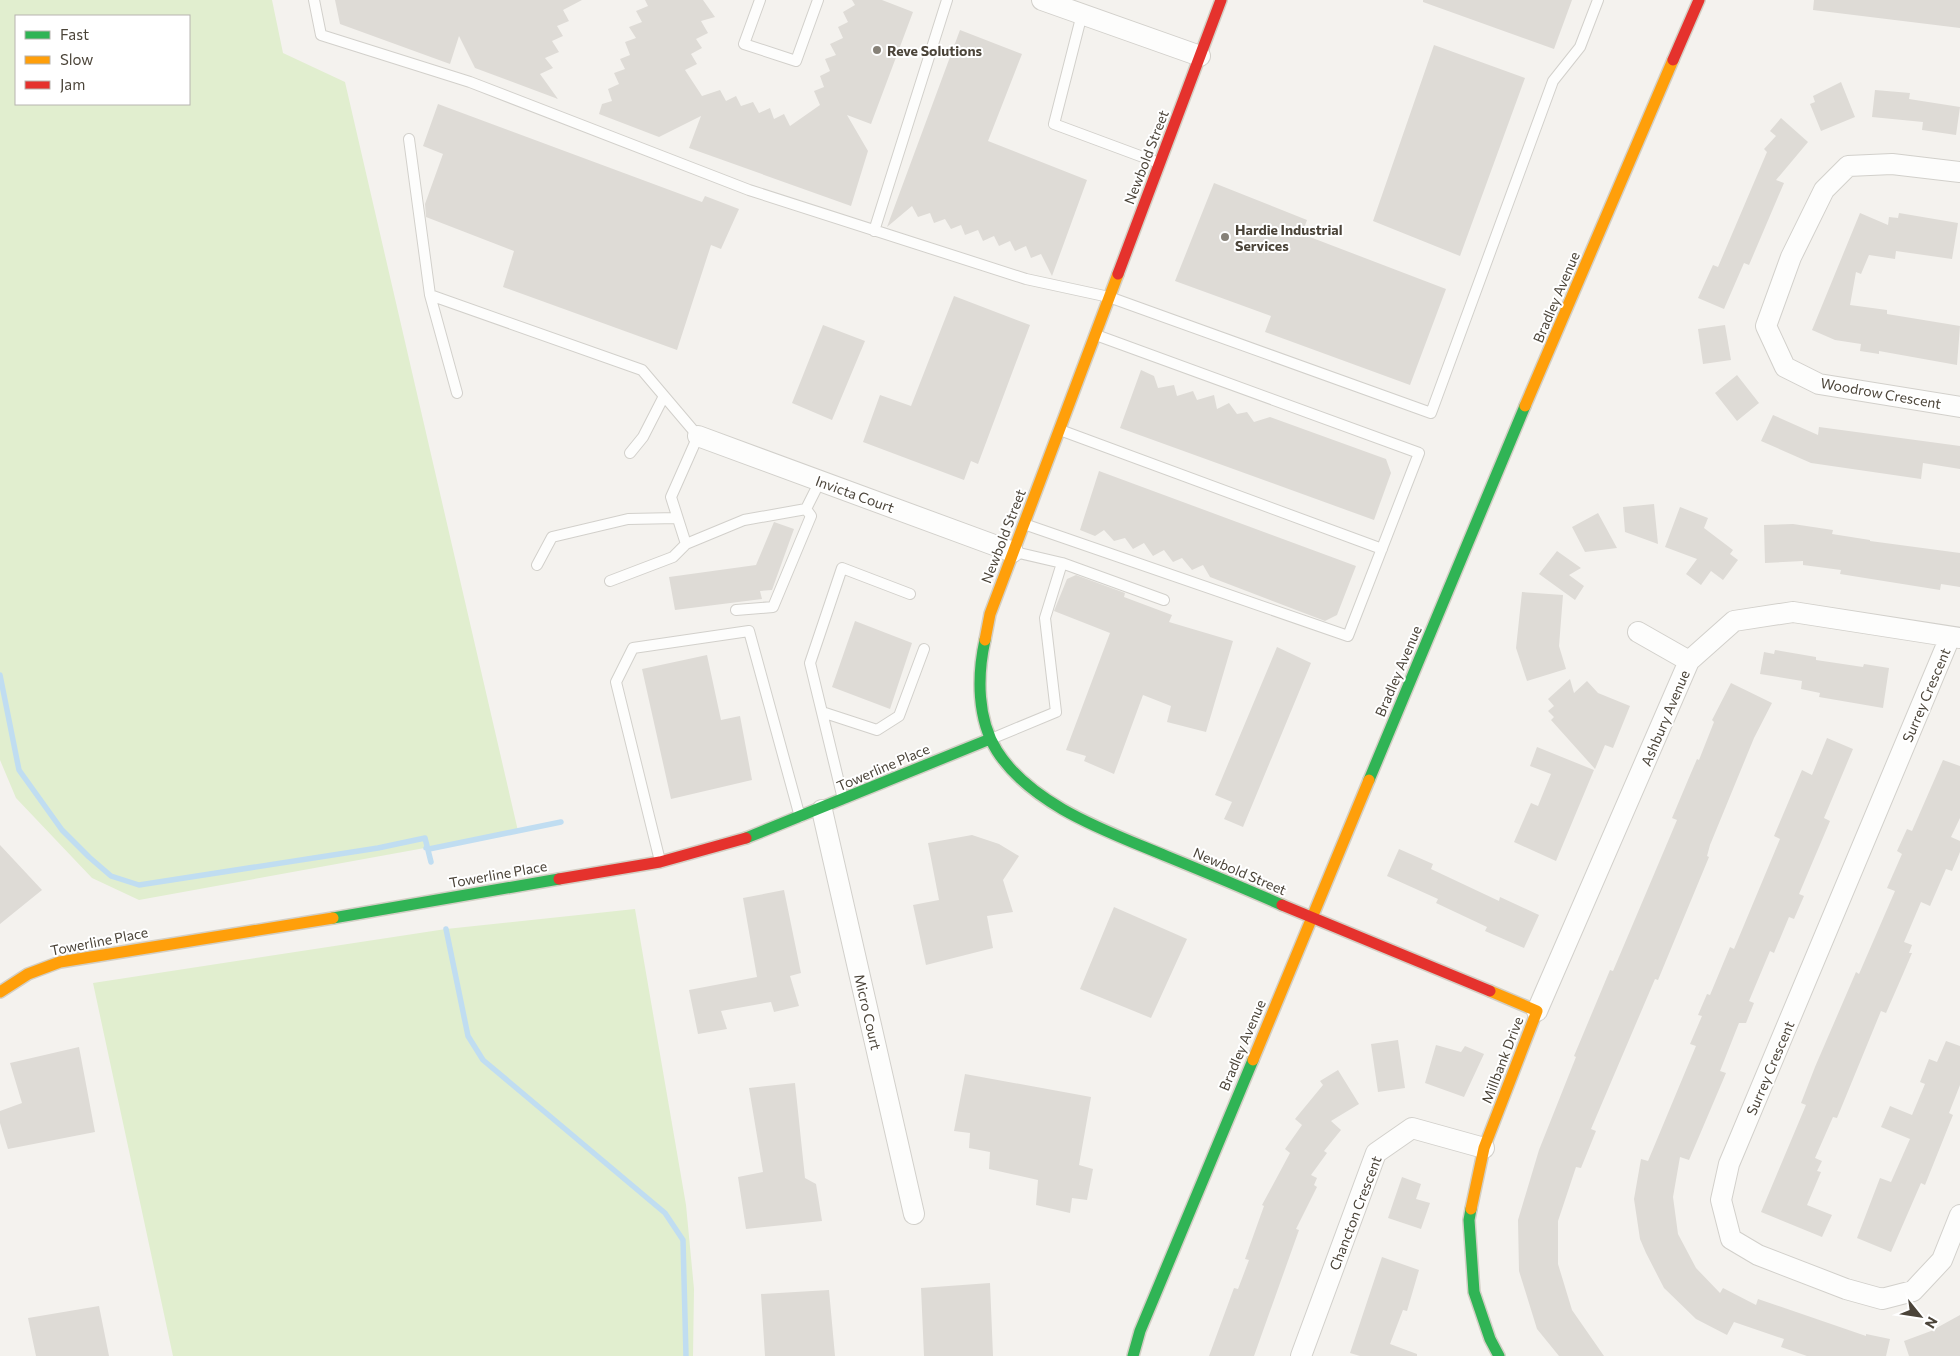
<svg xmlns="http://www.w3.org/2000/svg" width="1960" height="1356" viewBox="0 0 1960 1356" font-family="Commissioner,sans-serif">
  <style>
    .green { fill: #e1eecf; fill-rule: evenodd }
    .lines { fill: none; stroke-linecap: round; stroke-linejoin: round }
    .stream { stroke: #c0ddf1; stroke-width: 5.5 }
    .building { fill: #dedbd6 }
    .lane-casing { stroke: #d2d0cb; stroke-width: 12 }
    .street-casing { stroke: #d2d0cb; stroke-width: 22 }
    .fast-casing { stroke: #d3cfc5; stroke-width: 14 }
    .slow-casing { stroke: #d3cfc5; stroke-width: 14 }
    .jam-casing { stroke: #d3cfc5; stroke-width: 14 }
    .lane { stroke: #fdfdfc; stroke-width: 10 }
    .street { stroke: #fdfdfc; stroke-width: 20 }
    .fast { stroke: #30b455; stroke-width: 11 }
    .slow { stroke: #ff9f0a; stroke-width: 11 }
    .jam { stroke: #e5322d; stroke-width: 11 }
    .poi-dot { fill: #868178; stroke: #fff; stroke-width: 2 }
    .labels { text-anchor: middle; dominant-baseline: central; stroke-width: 4; stroke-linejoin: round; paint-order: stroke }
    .poi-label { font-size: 14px; font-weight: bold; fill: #4b4439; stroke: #fff; text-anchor: start }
    .street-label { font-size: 14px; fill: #4b4439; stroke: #fff }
  </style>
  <rect width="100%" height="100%" fill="#f4f2ee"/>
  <path class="green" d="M 0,0 L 272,0 L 283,53 L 345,82 L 518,831 L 139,900 L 92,878 L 16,798 L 0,760 ZM 189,16 L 189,104 L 16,104 L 16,16 Z
    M 635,909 L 686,1205 L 694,1289 L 693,1356 L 173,1356 L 93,983 L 446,929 Z"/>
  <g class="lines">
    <path class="stream" d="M 0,675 L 19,770 L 62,830 L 89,857 L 111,876 L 139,885 L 378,848 L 425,838 L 431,862
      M 426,848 L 429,849 L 561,822
      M 446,929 L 468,1036 L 483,1060 L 665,1213 L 683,1240 L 686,1356"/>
  </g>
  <path class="building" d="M 335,0 L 582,0 L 563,10 L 569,21 L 557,26 L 563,36 L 552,41 L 559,52 L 545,58 L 553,68 L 540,74 L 558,99 L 475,68 L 459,36 L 450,64 L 340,24 Z
    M 645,0 L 703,0 L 715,17 L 701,21 L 708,33 L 696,39 L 702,48 L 691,54 L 697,64 L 685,70 L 702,96 L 720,90 L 726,101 L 736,96 L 741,106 L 753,102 L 759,113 L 770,108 L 774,119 L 784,114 L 790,126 L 820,105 L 814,91 L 824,87 L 820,76 L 830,71 L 825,59 L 836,55 L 830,44 L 843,38 L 838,27 L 848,22 L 843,12 L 855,5 L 852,0 L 882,0 L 913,12 L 871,124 L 847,115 L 868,151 L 851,206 L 689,148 L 701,116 L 659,137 L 599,114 L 602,104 L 612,101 L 608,89 L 619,84 L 614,73 L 625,69 L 620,59 L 630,55 L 625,42 L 636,38 L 629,27 L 642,22 L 636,11 L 648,6 Z
    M 1423,0 L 1572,0 L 1554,49 L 1423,2 Z
    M 1814,0 L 1960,0 L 1960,28 L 1813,10 Z
    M 960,30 L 1022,54 L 988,141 L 1087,180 L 1052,276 L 1041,254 L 1031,258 L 1026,246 L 1015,251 L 1010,241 L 999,246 L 994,236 L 983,241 L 978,230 L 965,235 L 961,225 L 951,229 L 945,219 L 934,223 L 930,213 L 918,217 L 912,206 L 887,227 Z
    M 1434,45 L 1525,78 L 1460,256 L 1373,221 Z
    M 1841,82 L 1855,117 L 1821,131 L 1810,104 L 1815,102 L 1813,96 Z
    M 1875,90 L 1910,93 L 1909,99 L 1960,107 L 1956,135 L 1922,130 L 1923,122 L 1872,117 Z
    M 438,104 L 702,202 L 705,196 L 739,209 L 721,249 L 711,245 L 677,350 L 503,287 L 514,251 L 426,217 L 425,204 L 443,154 L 423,146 Z
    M 1781,118 L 1808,142 L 1776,180 L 1784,183 L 1749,265 L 1744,263 L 1724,309 L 1698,298 L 1713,265 L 1718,267 L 1767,152 L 1764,149 L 1776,136 L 1770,131 Z
    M 1214,183 L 1307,220 L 1302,234 L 1446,289 L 1410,385 L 1265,332 L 1271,316 L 1175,281 Z
    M 1860,213 L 1888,225 L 1889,217 L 1898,218 L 1899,213 L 1958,223 L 1952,259 L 1896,251 L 1895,259 L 1869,255 L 1861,274 L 1856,272 L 1850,305 L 1887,310 L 1887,314 L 1960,326 L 1957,365 L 1879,351 L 1879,354 L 1860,351 L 1861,344 L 1835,340 L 1812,330 Z
    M 954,296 L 1030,325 L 978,464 L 971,461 L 964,480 L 863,442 L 880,395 L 911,406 Z
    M 823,325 L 865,341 L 832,420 L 792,403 Z
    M 1725,325 L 1731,360 L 1703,364 L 1698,329 Z
    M 1141,370 L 1154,376 L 1158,388 L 1174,385 L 1177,396 L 1193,391 L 1197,400 L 1214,395 L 1217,409 L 1229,403 L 1237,414 L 1247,412 L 1254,422 L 1270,417 L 1386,459 L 1391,473 L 1374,520 L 1120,428 Z
    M 1737,375 L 1759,403 L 1737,421 L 1715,393 Z
    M 1773,415 L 1818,435 L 1819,427 L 1960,446 L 1960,469 L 1923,463 L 1921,479 L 1811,463 L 1761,441 Z
    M 1099,471 L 1356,566 L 1337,615 L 1325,621 L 1210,577 L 1203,565 L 1192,570 L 1182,558 L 1173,562 L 1164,550 L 1153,556 L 1144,543 L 1133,549 L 1125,538 L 1114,541 L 1104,530 L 1095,536 L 1080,530 Z
    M 1654,504 L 1658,544 L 1625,532 L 1623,507 Z
    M 1680,507 L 1708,518 L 1704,528 L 1733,550 L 1730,554 L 1738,560 L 1723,580 L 1711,571 L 1701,585 L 1686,574 L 1697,559 L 1665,547 Z
    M 1598,513 L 1617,548 L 1585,552 L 1572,527 Z
    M 774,522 L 794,529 L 772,590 L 760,591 L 762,599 L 675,610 L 669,577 L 756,565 Z
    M 1793,524 L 1833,530 L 1832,534 L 1870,540 L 1870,541 L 1960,553 L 1960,587 L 1941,584 L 1940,590 L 1840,574 L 1841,570 L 1803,565 L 1803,561 L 1765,563 L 1764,525 Z
    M 1557,551 L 1581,568 L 1569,575 L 1584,586 L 1575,600 L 1539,574 Z
    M 1076,575 L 1125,593 L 1124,597 L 1172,615 L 1169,622 L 1233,641 L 1206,732 L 1167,722 L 1171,706 L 1143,695 L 1114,774 L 1084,761 L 1086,756 L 1066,750 L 1110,633 L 1054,611 L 1067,579 Z
    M 1522,592 L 1563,595 L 1559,646 L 1566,669 L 1527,681 L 1516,648 Z
    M 855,621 L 912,643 L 890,709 L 832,687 Z
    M 1277,647 L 1311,663 L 1243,827 L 1224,819 L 1232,802 L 1215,795 Z
    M 1775,650 L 1816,657 L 1816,660 L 1863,667 L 1864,664 L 1889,668 L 1883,708 L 1819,697 L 1820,693 L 1801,689 L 1802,681 L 1760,674 L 1764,652 L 1774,654 Z
    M 707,655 L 721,720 L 740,716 L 752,780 L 671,799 L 642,669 Z
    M 1570,679 L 1574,693 L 1587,681 L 1598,693 L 1630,706 L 1613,748 L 1605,745 L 1595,769 L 1551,720 L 1554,717 L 1548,711 L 1554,706 L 1548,699 Z
    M 1731,683 L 1772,703 L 1754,738 L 1710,845 L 1707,856 L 1709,857 L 1658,980 L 1655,979 L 1591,1129 L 1596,1131 L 1581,1168 L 1576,1167 L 1558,1221 L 1558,1264 L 1572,1310 L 1604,1356 L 1559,1356 L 1537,1329 L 1519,1271 L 1518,1220 L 1539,1150 L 1576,1057 L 1574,1056 L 1610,970 L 1613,971 L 1677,820 L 1672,818 L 1688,780 L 1697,759 L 1699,760 L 1714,722 L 1712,720 Z
    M 1827,738 L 1853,749 L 1824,818 L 1830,821 L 1799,894 L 1804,896 L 1794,919 L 1789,917 L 1774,953 L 1770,951 L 1749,1001 L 1754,1003 L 1746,1023 L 1739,1023 L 1720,1071 L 1726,1073 L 1689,1160 L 1680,1157 L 1673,1197 L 1678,1234 L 1696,1268 L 1720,1293 L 1723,1288 L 1756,1305 L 1758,1299 L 1866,1336 L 1866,1334 L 1890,1339 L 1886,1356 L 1807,1356 L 1781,1347 L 1784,1339 L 1734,1322 L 1727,1335 L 1696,1319 L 1664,1288 L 1646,1253 L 1640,1239 L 1634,1199 L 1641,1159 L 1648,1161 L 1696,1046 L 1690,1044 L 1702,1016 L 1698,1015 L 1707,994 L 1710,995 L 1730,947 L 1734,949 L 1780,839 L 1774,836 L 1802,770 L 1812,775 Z
    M 1537,747 L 1594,770 L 1556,861 L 1514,842 L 1531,803 L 1538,806 L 1551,774 L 1530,766 Z
    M 1943,760 L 1960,766 L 1960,818 L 1951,837 L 1960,841 L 1960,852 L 1952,871 L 1946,869 L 1930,906 L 1921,902 L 1904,942 L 1912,945 L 1909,953 L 1912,953 L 1900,981 L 1886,1013 L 1881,1011 L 1837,1118 L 1833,1117 L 1815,1158 L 1822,1161 L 1817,1171 L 1821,1172 L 1807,1205 L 1832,1215 L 1822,1237 L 1761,1212 L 1806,1105 L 1801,1103 L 1815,1067 L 1856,972 L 1859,974 L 1895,891 L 1887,888 L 1902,854 L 1897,851 L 1907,829 L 1912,831 Z
    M 972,835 L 999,844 L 1019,856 L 1003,880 L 1013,912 L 987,916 L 993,948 L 926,965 L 913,905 L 939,900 L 928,843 Z
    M 0,845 L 42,890 L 0,924 Z
    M 1399,849 L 1433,864 L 1431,869 L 1499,901 L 1500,897 L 1539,915 L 1524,948 L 1485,931 L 1487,927 L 1436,903 L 1438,899 L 1387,876 Z
    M 784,890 L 801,973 L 790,976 L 799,1006 L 774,1012 L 771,1002 L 721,1011 L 727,1029 L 698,1034 L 689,990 L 757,977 L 743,898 Z
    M 1114,907 L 1187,939 L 1151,1018 L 1080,989 Z
    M 1398,1040 L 1405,1088 L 1378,1092 L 1371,1044 Z
    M 1946,1041 L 1960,1046 L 1960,1085 L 1949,1113 L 1953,1115 L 1925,1185 L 1921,1183 L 1891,1252 L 1857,1238 L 1880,1178 L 1891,1182 L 1910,1139 L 1881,1127 L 1890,1106 L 1912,1115 L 1925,1084 L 1920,1082 L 1929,1059 L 1937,1062 Z
    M 1436,1045 L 1461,1052 L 1465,1046 L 1484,1054 L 1464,1097 L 1425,1083 Z
    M 79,1047 L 95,1132 L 8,1149 L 0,1123 L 0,1111 L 22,1103 L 10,1063 Z
    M 1338,1070 L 1359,1104 L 1331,1121 L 1341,1130 L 1324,1151 L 1327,1153 L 1311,1175 L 1317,1178 L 1314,1185 L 1317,1187 L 1296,1229 L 1299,1230 L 1254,1356 L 1209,1356 L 1234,1288 L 1238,1289 L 1249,1260 L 1245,1259 L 1264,1206 L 1262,1205 L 1290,1153 L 1285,1149 L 1302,1125 L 1295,1119 L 1323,1085 L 1320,1081 Z
    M 965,1074 L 1091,1097 L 1079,1165 L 1093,1169 L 1087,1200 L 1072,1198 L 1070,1213 L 1036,1205 L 1038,1180 L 989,1169 L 990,1152 L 969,1148 L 970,1133 L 954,1131 Z
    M 795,1083 L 805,1178 L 816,1184 L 822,1221 L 746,1229 L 738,1177 L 763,1172 L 749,1088 Z
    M 1402,1177 L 1421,1184 L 1416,1199 L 1430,1203 L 1421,1229 L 1388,1218 Z
    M 1382,1257 L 1419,1270 L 1407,1311 L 1403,1310 L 1390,1344 L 1417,1354 L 1417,1356 L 1360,1356 L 1350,1353 Z
    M 990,1283 L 993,1356 L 924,1356 L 921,1288 Z
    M 829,1290 L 835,1356 L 765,1356 L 761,1294 Z
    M 99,1306 L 109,1356 L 36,1356 L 28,1318 Z
    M 1960,1315 L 1960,1356 L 1909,1356 L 1904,1341 L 1931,1331 Z"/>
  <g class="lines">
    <defs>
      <path id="lane" d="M 314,0 L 321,35 L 470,82 L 749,190 L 1026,279 L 1109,297 L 1431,413 L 1553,81 L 1580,47 L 1598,0
        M 760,0 L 744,44 L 796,61 L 818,0
        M 1082,14 L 1054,124 L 1159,163
        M 409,139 L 430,295
        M 874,231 L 947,0
        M 457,393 L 430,295 L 642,370 L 698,436 L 671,497 L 686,544 L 744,520 L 806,509 L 820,481
        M 1060,430 L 1382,549
        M 630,453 L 643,437 L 664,396
        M 1024,524 L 1348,636 L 1419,453 L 1096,335
        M 1062,563 L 1164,600
        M 537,565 L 552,537 L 628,519 L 677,518
        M 610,581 L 673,557 L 686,544
        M 736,610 L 773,607 L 811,516 L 806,509
        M 822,712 L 877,730 L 899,716 L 924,649
        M 991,739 L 1056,712 L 1045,618 L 1062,563 L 1015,552
        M 843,799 L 810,663 L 842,568 L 910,594
        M 660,861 L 616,682 L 633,648 L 749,631 L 800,817"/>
      <path id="street" d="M 1042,0 L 1200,56
        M 1960,172 L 1892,164 L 1848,166 L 1824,190 L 1791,257 L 1766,326 L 1785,367 L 1819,384 L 1960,407
        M 698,436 L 1013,552
        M 1638,632 L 1689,661
        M 1950,637 L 1729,1164 L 1721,1200 L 1731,1239 L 1758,1255 L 1846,1289 L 1882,1299 L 1913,1291 L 1942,1260 L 1960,1215
        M 822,810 L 914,1214
        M 1537,1011 L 1689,661 L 1734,621 L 1793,612 L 1960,638
        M 1301,1356 L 1376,1153 L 1412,1128 L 1484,1148"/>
      <path id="fast" d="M 985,640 C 977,676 977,719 997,751 C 1032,806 1109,832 1166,856 C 1205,872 1244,888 1282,905
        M 1369,780 L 1525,406
        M 746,838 L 990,739
        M 333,918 L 559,879
        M 1471,1209 L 1469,1220 L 1474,1292 L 1490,1339 L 1499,1356
        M 1133,1356 L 1140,1331 L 1253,1060"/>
      <path id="slow" d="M 1525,406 L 1673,60
        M 985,640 L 990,614 L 1118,274
        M 0,992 L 28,974 L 60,962 L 333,918
        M 1253,1060 L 1369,780
        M 1471,1209 L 1484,1148 L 1537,1011 L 1490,991"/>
      <path id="jam" d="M 1673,60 L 1699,0
        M 1118,274 L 1221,0
        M 559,879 L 660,862 L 746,838
        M 1282,905 L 1490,991"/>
    </defs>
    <use href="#lane" class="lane-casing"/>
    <use href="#street" class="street-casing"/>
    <use href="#fast" class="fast-casing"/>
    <use href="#slow" class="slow-casing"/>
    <use href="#jam" class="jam-casing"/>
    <use href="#lane" class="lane"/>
    <use href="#street" class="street"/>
    <use href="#fast" class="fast"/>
    <use href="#slow" class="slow"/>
    <use href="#jam" class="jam"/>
  </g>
  <g class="poi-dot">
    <circle cx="877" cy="50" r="5"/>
    <circle cx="1225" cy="237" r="5"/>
  </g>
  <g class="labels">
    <g class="poi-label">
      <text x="887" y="50">Reve Solutions</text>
      <text x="1235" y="229">Hardie Industrial<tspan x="1235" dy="16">Services</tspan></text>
    </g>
    <g class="street-label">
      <text transform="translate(1146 157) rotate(-69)">Newbold Street</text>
      <text transform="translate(1556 297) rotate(-67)">Bradley Avenue</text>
      <text transform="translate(1881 393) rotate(10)">Woodrow Crescent</text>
      <text transform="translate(855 494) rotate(20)">Invicta Court</text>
      <text transform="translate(1003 536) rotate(-69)">Newbold Street</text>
      <text transform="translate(1398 671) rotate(-67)">Bradley Avenue</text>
      <text transform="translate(1926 695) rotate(-67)">Surrey Crescent</text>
      <text transform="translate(1665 718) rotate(-67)">Ashbury Avenue</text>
      <text transform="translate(883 767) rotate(-23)">Towerline Place</text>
      <text transform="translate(1240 871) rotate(23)">Newbold Street</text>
      <text transform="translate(498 874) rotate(-10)">Towerline Place</text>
      <text transform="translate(99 941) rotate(-11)">Towerline Place</text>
      <text transform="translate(868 1012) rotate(77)">Micro Court</text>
      <text transform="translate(1242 1045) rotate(-67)">Bradley Avenue</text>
      <text transform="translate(1502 1060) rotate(-69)">Millbank Drive</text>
      <text transform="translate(1770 1068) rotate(-67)">Surrey Crescent</text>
      <text transform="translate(1355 1213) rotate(-69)">Chancton Crescent</text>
    </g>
  </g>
  <rect x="15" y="15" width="175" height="90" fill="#ffffff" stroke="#b7b4b0"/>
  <rect x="25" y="31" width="25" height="8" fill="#30b455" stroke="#b7b4b0"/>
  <text x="60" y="40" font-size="15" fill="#4b4439">Fast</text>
  <rect x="25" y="56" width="25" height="8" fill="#ff9f0a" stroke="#b7b4b0"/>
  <text x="60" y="65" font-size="15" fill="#4b4439">Slow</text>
  <rect x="25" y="81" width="25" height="8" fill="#e5322d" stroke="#b7b4b0"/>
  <text x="60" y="90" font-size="15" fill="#4b4439">Jam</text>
  <g transform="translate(1920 1316) rotate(120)" stroke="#ffffff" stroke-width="4" paint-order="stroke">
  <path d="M0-4L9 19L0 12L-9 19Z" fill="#4b4439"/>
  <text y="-8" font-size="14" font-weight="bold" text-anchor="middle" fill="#4b4439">N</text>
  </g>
</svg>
